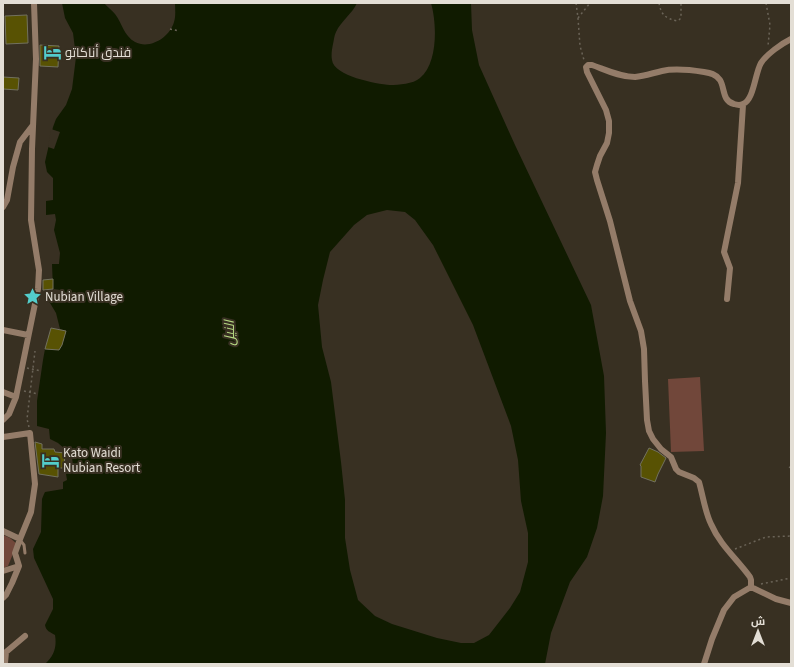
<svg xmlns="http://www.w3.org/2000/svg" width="794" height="667" viewBox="0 0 794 667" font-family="'Source Sans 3',Cairo,sans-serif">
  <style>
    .green { fill: #71473a }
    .water { fill: #101b00; fill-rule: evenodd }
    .pier { fill: #383022 }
    .building { fill: #585203; stroke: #72715f }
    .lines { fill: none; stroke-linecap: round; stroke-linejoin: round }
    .path { stroke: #6b6458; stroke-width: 1.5; stroke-dasharray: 2 3; stroke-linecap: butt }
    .service { stroke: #947c69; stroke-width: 3 }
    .minor { stroke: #947c69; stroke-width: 6 }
    .labels { text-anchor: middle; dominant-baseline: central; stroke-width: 4; stroke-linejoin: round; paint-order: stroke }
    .poi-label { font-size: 13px; fill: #e3ded5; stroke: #383022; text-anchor: start }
    .water-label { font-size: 14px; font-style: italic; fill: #b7db83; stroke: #383022 }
  </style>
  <rect width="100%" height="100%" fill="#383022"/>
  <path class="green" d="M 700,377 L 704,451 L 671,452 L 668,379 Z
    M 3,535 L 10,538 L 17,544 L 8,566 L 3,568 Z"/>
  <path class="water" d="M 62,3 L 104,3 C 107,7 112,10 115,14 C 122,23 124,36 135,42 C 150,50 170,37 174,22 C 176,16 175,9 175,3 L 357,3 C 352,14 341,21 336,32 C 334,36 334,40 333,44 C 332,49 331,55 332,60 C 334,76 376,84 390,85 C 399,85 413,84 420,78 C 438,63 437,24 431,3 L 471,3 L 472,30 L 479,65 L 515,145 L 591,305 L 604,376 L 606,433 L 603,496 L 597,528 L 587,557 L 570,582 L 551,633 L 545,664 L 45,664 C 54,656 57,647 55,635 C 50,632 46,631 45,625 L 53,609 L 53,599 L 34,558 L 33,549 L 41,532 L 42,499 L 44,494 L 45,492 L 63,489 L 63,482 L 67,480 L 66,474 L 74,473 L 71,450 L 66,450 L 58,443 L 50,439 L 49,429 L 37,426 L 37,401 L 43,360 L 45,349 L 59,350 L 62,345 L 66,331 L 60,329 L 56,313 L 47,298 L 62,297 L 61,290 L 53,289 L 52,264 L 59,264 L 60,253 L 54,230 L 56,220 L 55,214 L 46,215 L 46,201 L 53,200 L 53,178 L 47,172 L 45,162 L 53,127 L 56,119 L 66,105 L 72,89 L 76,57 L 73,33 L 65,18 ZM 387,210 L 405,212 L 415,220 L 433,245 L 473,325 L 511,426 L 518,460 L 521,501 L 528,533 L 528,562 L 520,592 L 510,608 L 489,635 L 474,643 L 461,643 L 437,638 L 392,624 L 375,616 L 358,600 L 350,570 L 345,538 L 345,500 L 341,462 L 331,382 L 322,347 L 318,305 L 323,280 L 330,252 L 354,225 L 367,215 Z"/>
  <path class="pier" d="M 51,129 L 60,132 L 54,149 L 48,147 Z"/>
  <path class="building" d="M 27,15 L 28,43 L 6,44 L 5,16 Z
    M 40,45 L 59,46 L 58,67 L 40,66 Z
    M 3,77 L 19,78 L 18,90 L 3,89 Z
    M 53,279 L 53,289 L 43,290 L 43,280 Z
    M 51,328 L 66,331 L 62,345 L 59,350 L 45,349 Z
    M 35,442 L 42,444 L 42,449 L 54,449 L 55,452 L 65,453 L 64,468 L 58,468 L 58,477 L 39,474 Z
    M 649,448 L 658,452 L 666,458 L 658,474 L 655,482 L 641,477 L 641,466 L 640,465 Z"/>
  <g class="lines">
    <path class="path" d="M 576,3 L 578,18 L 580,46 L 584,60
      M 659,3 C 661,15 666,19 678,21 L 681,18 L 681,3
      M 766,3 L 770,25 L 768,46
      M 578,18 L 590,3
      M 170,29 L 179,31
      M 27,368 L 41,371
      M 24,391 L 38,394
      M 29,427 L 27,419 L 35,351
      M 789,467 L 791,468
      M 735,549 L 766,537 L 791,536
      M 761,584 L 791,578"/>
    <path class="service" d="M 20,540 L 24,545 L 25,553"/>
    <path class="minor" d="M 3,207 L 7,200 L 13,167 L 20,142 L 33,125
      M 727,299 L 730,268 L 724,252 L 738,183 L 743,105
      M 3,330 L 28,335
      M 3,392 L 16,397
      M 3,420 L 9,414 L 16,397 L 38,289 L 39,270 L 31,220 L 32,149 L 36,59 L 34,3
      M 3,437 L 10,436 L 30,433 L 35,484 L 31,512 L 20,539 L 3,531
      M 3,571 L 19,566
      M 751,587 L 751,580 L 750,577 C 737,559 720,545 711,524 C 705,512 703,496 699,482 L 694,478 L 679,472 L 676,469 L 671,457 L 661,449 L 653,439 L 649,431 L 647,420 L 645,381 L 644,349 L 641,331 L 630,301 L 610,221 L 597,180 L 595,172 L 597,165 L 600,156 L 607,143 L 609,133 L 609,121 L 606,110 L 587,72 L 586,67 L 588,65 L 592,65 C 606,70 620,77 635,77 C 644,76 653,73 662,71 C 675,68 691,70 704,72 C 710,73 716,74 720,80 C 725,88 722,101 734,104 C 737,105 741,105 743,104 C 754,100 755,73 761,63 C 767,54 781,44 791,39
      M 751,587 L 776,599 L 791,603
      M 3,598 L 6,595 L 12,583 L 19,566 L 15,553 L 20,539
      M 3,663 L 5,663 L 6,652 L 25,636
      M 704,664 L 712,639 L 724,610 L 734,597 L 751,587"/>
  </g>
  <defs>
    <symbol id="hotel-bare" viewBox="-9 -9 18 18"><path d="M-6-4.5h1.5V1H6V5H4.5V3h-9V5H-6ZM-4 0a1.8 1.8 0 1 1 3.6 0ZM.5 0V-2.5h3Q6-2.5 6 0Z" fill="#53cdcb" stroke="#383022" stroke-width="2.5" paint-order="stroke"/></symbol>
    <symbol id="sight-bare" viewBox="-9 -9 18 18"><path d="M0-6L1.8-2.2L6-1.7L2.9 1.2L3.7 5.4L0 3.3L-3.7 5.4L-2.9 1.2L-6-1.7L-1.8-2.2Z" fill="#53cdcb" stroke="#383022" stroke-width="2.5" paint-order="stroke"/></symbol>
  </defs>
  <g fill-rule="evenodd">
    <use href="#hotel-bare" x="40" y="40" width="25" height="25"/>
    <use href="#sight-bare" x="20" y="284" width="25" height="25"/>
    <use href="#hotel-bare" x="38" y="448" width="25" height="25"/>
  </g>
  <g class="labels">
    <g class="poi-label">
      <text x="65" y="53">فندق أناكاتو</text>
      <text x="45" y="297">Nubian Village</text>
      <text x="63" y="453">Kato Waidi<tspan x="63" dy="15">Nubian Resort</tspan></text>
    </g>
    <g class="water-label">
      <text transform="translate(230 333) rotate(-91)">النيل</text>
    </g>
  </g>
  <rect width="794" height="667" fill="none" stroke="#e3ded5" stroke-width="8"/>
  <g transform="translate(758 631)" stroke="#383022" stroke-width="3" paint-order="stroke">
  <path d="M0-3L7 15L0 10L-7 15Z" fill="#e3ded5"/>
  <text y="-6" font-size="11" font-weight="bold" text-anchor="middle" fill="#e3ded5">ش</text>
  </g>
</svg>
